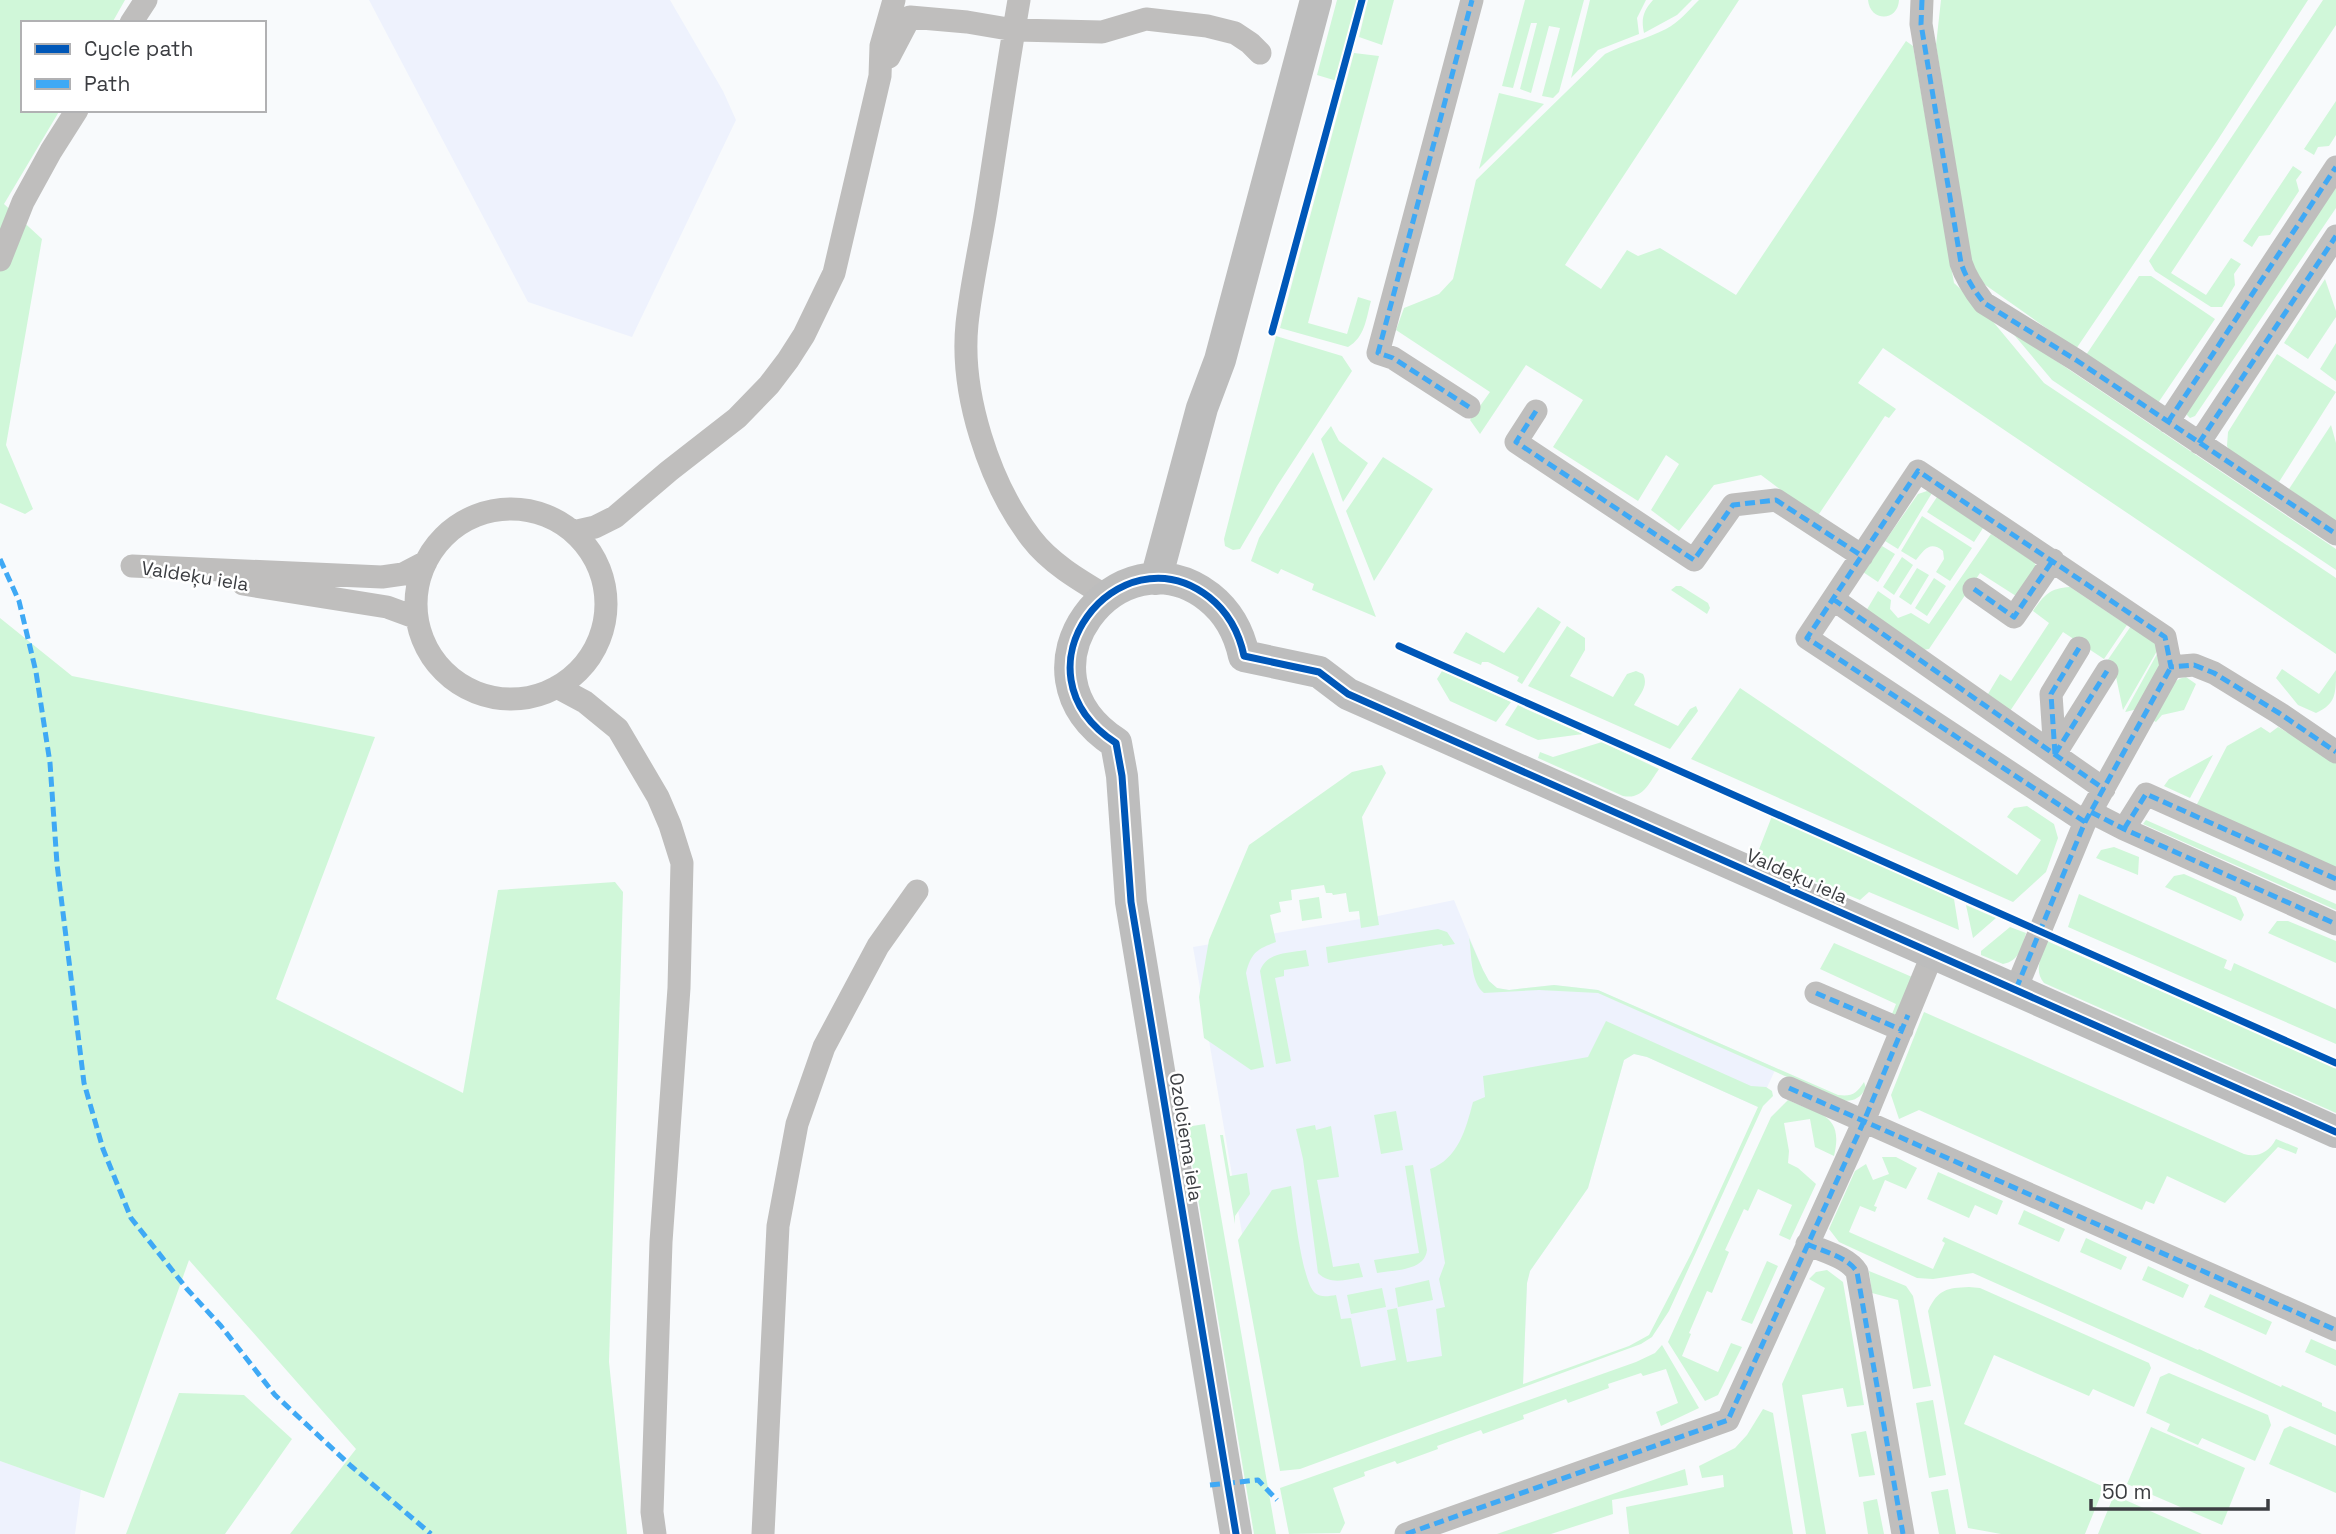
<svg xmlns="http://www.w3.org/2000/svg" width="2336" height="1534" viewBox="0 0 2336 1534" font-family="'Space Grotesk',sans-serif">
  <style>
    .built { fill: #eef2fd }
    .green { fill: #d0f7d9; fill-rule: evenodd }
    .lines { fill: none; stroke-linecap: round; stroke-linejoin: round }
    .street { stroke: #bfbebd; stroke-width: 23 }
    .secondary { stroke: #bdbdbd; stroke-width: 32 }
    .quiet { stroke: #3fa9f5; stroke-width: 5; stroke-dasharray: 10 5; stroke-linecap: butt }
    .cycleway-casing { stroke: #fff; stroke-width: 11 }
    .cycleway { stroke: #0057b8; stroke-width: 7 }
    .labels { text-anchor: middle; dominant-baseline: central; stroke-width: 5; stroke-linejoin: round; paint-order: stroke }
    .street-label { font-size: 19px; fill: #3b3d41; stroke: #fff }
  </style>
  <rect width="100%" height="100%" fill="#f8fafc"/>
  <path class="built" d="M 369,0 L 670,0 L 723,91 L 736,120 L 632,337 L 528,302 Z
    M 1454,900 L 1483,970 L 1489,981 L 1497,988 L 1509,990 L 1554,985 L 1598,990 L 1776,1068 L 1758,1107 L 1647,1057 L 1634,1054 L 1624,1060 L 1588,1188 L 1530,1271 L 1527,1283 L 1523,1384 L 1282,1467 L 1193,947 L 1378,916 Z
    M 0,1461 L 81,1489 L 75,1534 L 0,1534 Z"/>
  <path class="green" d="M 0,0 L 125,0 L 112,23 L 23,23 L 23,110 L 60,110 L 4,204 L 42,239 L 6,445 L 33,509 L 25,514 L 0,503 Z
    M 1337,0 L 1358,0 L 1337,81 L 1317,75 Z
    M 1368,0 L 1394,0 L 1382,45 L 1359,37 Z
    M 1525,0 L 1584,0 L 1559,92 L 1553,98 L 1542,96 L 1560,28 L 1549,26 L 1531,93 L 1520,89 L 1537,23 L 1531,23 L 1513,88 L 1502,86 Z
    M 1590,0 L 1646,0 L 1637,18 L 1639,34 L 1598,50 L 1571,78 Z
    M 1653,0 L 1692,0 L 1677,15 L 1644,33 C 1641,19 1643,11 1653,0 Z
    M 1699,0 L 1739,0 L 1565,265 L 1601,289 L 1627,250 L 1638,256 L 1660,248 L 1736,295 L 1906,41 L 1913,46 L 1954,283 L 1985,312 L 2044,383 L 2336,578 L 2336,654 L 1883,348 L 1858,383 L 1896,409 L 1889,418 L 1885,416 L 1817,517 L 1761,475 L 1714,485 L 1679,531 L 1651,510 L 1679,464 L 1666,455 L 1638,501 L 1553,447 L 1583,400 L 1526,365 L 1480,434 L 1470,420 L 1490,392 L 1396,330 L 1404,308 L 1439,294 L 1453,279 L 1476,180 L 1605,54 C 1625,44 1646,39 1666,29 C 1679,22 1689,10 1699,0 Z
    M 1868,0 L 1899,0 C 1898,22 1870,22 1868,0 Z
    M 1941,0 L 2308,0 L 2217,141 L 2076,349 L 1974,277 L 1936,45 Z
    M 2323,0 L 2336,0 L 2336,25 L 2171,273 L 2206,295 L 2231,258 L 2241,264 L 2234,274 L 2235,285 L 2222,307 L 2211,307 L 2155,271 L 2149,261 Z
    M 1354,53 L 1379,56 L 1308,323 L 1347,334 L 1358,297 L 1371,301 C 1366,319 1365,337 1348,347 L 1280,328 Z
    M 1499,93 L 1544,104 L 1479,169 Z
    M 2336,101 L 2336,135 L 2329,146 L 2318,147 L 2314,155 L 2304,149 Z
    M 2293,166 L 2302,172 L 2296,180 L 2299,191 L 2270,235 L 2259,236 L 2252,247 L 2243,241 Z
    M 2336,187 L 2336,208 L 2195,416 L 2190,418 L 2187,415 L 2186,412 Z
    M 2139,276 L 2151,276 L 2215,319 L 2158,403 L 2086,355 Z
    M 2325,279 L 2336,311 L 2336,317 L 2308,359 L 2284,343 Z
    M 2010,330 L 2336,549 L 2336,570 L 2052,380 Z
    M 1276,336 L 1342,356 L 1352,371 L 1277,486 L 1240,549 L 1233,550 L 1225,546 L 1224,539 Z
    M 2336,343 L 2336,381 L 2320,369 Z
    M 2277,354 L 2336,392 L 2279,482 L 2230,452 L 2227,446 L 2228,432 Z
    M 2331,425 L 2336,443 L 2336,522 L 2289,489 Z
    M 1331,426 L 1339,441 L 1368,463 L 1343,502 L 1321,439 Z
    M 1313,452 L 1376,617 L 1312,590 L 1314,584 L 1281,569 L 1278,574 L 1251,561 L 1259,538 Z
    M 1383,457 L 1433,489 L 1374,581 L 1346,511 Z
    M 1927,491 L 1932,493 L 1898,549 L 1885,541 L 1918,494 Z
    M 1937,497 L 1983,528 L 1974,542 L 1927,512 Z
    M 1922,516 L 1972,548 L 1950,581 L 1936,572 L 1944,559 L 1943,551 C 1930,540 1924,550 1916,560 L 1901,551 Z
    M 1991,534 L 2034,562 L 2037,568 L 2016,596 L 1980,573 L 1929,649 L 1923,650 L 1866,611 L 1878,591 L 1891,600 L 1890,609 L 1898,618 L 1911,613 L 1929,624 Z
    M 1882,546 L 1895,554 L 1878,582 L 1863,572 Z
    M 1902,557 L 1913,565 L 1894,595 L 1883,587 Z
    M 1917,568 L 1929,575 L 1911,605 L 1899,597 Z
    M 1934,578 L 1946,586 L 1927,616 L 1915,608 Z
    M 1676,586 L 1681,586 L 1708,603 L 1710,608 L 1707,614 L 1671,590 Z
    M 2070,587 L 2127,625 L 2104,659 L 2063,632 L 2008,714 L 1985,699 L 2000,674 L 2011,681 L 2049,623 L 2033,611 C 2044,595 2050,588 2070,587 Z
    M 1538,607 L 1561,622 L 1522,684 L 1517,681 L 1519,677 L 1488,662 L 1482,662 L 1481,665 L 1453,653 L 1466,632 L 1504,653 Z
    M 0,618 L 72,676 L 375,737 L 276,999 L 463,1093 L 498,890 L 615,882 L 623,892 L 609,1362 L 627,1534 L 290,1534 L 356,1449 L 189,1260 L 104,1498 L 0,1461 Z
    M 1567,626 L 1585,638 L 1585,650 L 1570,676 L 1613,697 L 1627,674 L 1636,671 L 1643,674 C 1649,686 1640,694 1634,705 L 1678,726 L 1690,709 L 1696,706 L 1698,711 L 1670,749 L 1528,686 Z
    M 2131,626 L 2156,644 L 2157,651 L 2123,710 L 2116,677 L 2107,661 Z
    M 2157,654 L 2160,667 L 2138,709 L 2125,712 Z
    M 2282,669 L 2319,694 L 2336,670 C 2336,694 2336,704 2316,713 L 2298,705 L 2276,678 Z
    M 1442,671 L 1511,702 L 1496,722 L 1450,701 L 1437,679 Z
    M 2186,677 L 2196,684 L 2184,710 L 2162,715 L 2156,722 L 2152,720 C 2160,706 2168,679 2186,677 Z
    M 1740,688 L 2017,875 L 2041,840 L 2007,817 L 2014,808 L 2027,806 L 2054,824 L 2058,838 L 2046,872 L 2013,902 L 1691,759 Z
    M 1518,705 L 1526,709 L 1583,734 L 1538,740 L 1505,725 Z
    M 2261,727 L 2270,733 L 2278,727 L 2336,760 L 2336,870 L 2195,808 L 2227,746 Z
    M 1602,742 L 1659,769 C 1649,783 1643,800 1623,796 L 1538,758 L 1540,752 L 1553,757 Z
    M 2213,755 L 2190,798 L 2164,786 L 2169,779 Z
    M 1382,765 L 1386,773 L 1362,817 L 1379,925 L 1361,928 L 1359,911 L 1349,912 L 1346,893 L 1333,895 L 1332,893 L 1326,893 L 1324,885 L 1291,890 L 1292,900 L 1279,902 L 1281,912 L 1270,915 L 1276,942 C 1257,949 1251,953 1246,973 L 1264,1067 L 1251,1070 L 1204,1038 L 1199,997 L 1209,940 L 1249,845 L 1352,772 Z
    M 1772,816 L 1954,899 L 1959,930 L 1869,892 L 1860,900 L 1756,857 Z
    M 2146,820 L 2336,904 L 2336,910 L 2143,824 Z
    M 2114,847 L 2139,857 L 2138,875 L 2096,858 L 2101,850 Z
    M 2184,874 L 2236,897 L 2244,915 L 2241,921 L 2165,887 L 2174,876 Z
    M 2079,894 L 2227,960 L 2224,968 L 2231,971 L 2234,963 L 2336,1009 L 2336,1044 L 2068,927 Z
    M 1319,897 L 1322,918 L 1302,921 L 1299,900 Z
    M 1966,905 L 1996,918 L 1973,938 Z
    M 2277,921 L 2288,921 L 2336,941 L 2336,963 L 2268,933 Z
    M 2010,927 L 2026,933 C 2022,948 2019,961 2003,964 L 1981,955 L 1981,951 Z
    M 1438,929 L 1447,932 L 1455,944 L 1443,946 L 1442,944 L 1328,963 L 1326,947 Z
    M 1469,938 L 1483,970 L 1489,981 L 1497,988 L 1509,990 L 1554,985 L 1598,990 L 1838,1095 C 1852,1097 1857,1093 1864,1082 L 1866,1088 C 1859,1100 1852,1102 1839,1100 L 1598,993 L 1539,990 L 1484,993 C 1470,982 1472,954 1469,938 Z
    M 2047,941 L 2336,1068 L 2336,1113 L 2044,983 C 2033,970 2042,955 2047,941 Z
    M 1834,943 L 1912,977 L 1896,1015 L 1892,1014 L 1896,1004 L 1820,969 Z
    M 1306,950 L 1309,966 L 1284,970 L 1284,976 L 1275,978 L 1291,1061 L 1276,1064 L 1260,971 C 1266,952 1289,953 1306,950 Z
    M 1924,1012 L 2244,1154 C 2258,1158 2269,1152 2276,1139 L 2298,1148 L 2296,1154 L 2278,1147 L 2225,1203 L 2167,1176 L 2154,1204 L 2146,1201 L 2142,1210 L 1919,1110 L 1899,1119 L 1891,1095 Z
    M 1606,1021 L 1751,1086 L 1766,1087 L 1772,1091 L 1773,1096 L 1763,1106 L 1669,1311 L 1652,1337 L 1641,1344 L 1300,1469 L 1280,1471 L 1238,1240 L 1272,1190 L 1291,1186 C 1294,1207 1302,1282 1315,1293 C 1321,1298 1329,1296 1336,1295 L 1341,1319 L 1351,1318 L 1361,1367 L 1396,1360 L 1387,1310 L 1397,1308 L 1407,1362 L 1442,1356 L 1436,1309 L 1445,1307 L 1439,1279 L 1445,1263 L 1430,1169 C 1458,1159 1466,1129 1473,1102 L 1485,1097 L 1483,1076 L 1588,1057 ZM 1634,1054 L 1647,1057 L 1758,1107 L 1692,1252 L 1649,1335 L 1629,1346 L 1523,1384 L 1527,1283 L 1530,1271 L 1588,1188 L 1624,1060 Z
    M 1788,1100 C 1820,1115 1844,1114 1834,1156 L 1815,1147 L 1810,1119 L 1784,1123 L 1789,1151 L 1788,1163 L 1798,1168 L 1816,1184 L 1790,1240 L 1779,1235 L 1792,1205 L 1758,1189 L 1748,1211 L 1744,1209 L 1725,1250 L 1729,1252 L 1712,1293 L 1707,1291 L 1689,1333 L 1691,1334 L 1682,1356 L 1718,1372 L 1731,1343 L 1742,1347 L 1718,1395 L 1705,1401 L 1668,1342 L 1771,1117 Z
    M 1396,1111 L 1403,1150 L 1381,1154 L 1374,1115 Z
    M 1205,1124 L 1276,1534 L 1254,1534 L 1186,1127 Z
    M 1315,1125 L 1316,1130 L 1331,1126 L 1339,1177 L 1317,1180 L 1333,1267 L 1359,1263 L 1363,1277 C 1347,1279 1331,1286 1318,1273 L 1303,1159 L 1296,1129 Z
    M 1220,1135 L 1223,1135 L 1230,1176 L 1247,1173 L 1250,1194 L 1235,1216 L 1235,1224 Z
    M 1882,1157 L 1896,1157 L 1917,1168 L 1906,1189 L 1885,1180 L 1874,1206 L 1877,1207 L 1875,1212 L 1860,1206 L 1849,1232 L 1933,1269 L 1945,1243 L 1942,1241 L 1944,1237 L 2198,1350 L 2199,1349 L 2281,1387 L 2282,1385 L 2322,1403 L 2322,1406 L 2336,1412 L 2336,1435 L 1973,1273 L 1933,1279 L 1917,1278 L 1839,1242 L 1829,1229 L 1855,1171 L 1866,1164 L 1873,1180 L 1889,1174 Z
    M 1413,1165 L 1427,1250 C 1425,1271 1394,1270 1377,1273 L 1374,1260 L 1419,1253 L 1405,1166 Z
    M 1938,1172 L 2003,1201 L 1997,1215 L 1975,1205 L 1969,1218 L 1927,1199 Z
    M 2024,1210 L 2065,1229 L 2059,1242 L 2018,1224 Z
    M 2086,1238 L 2127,1257 L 2121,1270 L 2080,1252 Z
    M 1767,1261 L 1778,1266 L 1752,1324 L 1741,1320 Z
    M 2148,1266 L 2189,1285 L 2183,1298 L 2142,1280 Z
    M 1827,1270 L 1843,1282 L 1864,1405 L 1847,1407 L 1843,1388 L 1802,1395 L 1826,1534 L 1806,1534 L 1782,1384 L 1825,1288 L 1809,1279 L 1816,1272 Z
    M 1869,1271 L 1906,1286 L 1913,1296 L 1931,1386 L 1913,1389 L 1898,1300 L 1872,1293 Z
    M 1429,1280 L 1433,1300 L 1398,1307 L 1395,1288 Z
    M 1969,1287 L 1980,1288 L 2149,1363 L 2151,1368 L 2134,1407 L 2093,1389 L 2089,1396 L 1994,1355 L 1964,1424 L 2104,1487 L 2085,1534 L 2001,1534 L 1968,1528 L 1928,1311 C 1938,1289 1947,1288 1969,1287 Z
    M 1382,1288 L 1386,1307 L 1351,1314 L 1347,1295 Z
    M 2210,1294 L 2272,1322 L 2266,1335 L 2204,1307 Z
    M 2311,1339 L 2336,1350 L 2336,1366 L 2305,1352 Z
    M 1662,1345 L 1699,1408 L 1661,1426 L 1656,1412 L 1678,1403 L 1666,1369 L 1643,1376 L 1641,1373 L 1608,1384 L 1609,1388 L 1568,1403 L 1566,1399 L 1523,1415 L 1524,1419 L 1483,1434 L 1481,1430 L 1437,1446 L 1438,1449 L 1397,1464 L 1395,1461 L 1364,1472 L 1365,1476 L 1333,1488 L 1345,1523 L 1340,1533 L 1289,1534 L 1280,1488 L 1636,1362 L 1655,1353 Z
    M 2169,1373 L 2268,1415 L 2271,1425 L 2255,1461 L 2202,1438 L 2198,1445 L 2167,1431 L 2170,1424 L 2146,1413 L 2160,1377 Z
    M 179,1393 L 244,1395 L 292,1439 L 225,1534 L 126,1534 Z
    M 1933,1400 L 1946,1475 L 1929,1478 L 1916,1403 Z
    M 1763,1409 L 1773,1413 L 1793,1534 L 1629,1534 L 1626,1507 L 1724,1487 L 1723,1475 L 1702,1478 L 1699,1466 L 1735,1448 L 1747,1435 Z
    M 2290,1426 L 2336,1446 L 2336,1493 L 2269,1464 L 2284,1429 Z
    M 2151,1427 L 2245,1468 L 2222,1525 L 2127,1484 Z
    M 1866,1431 L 1875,1475 L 1859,1477 L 1851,1434 Z
    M 1685,1469 L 1688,1485 L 1612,1500 L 1613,1514 L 1551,1534 L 1497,1534 Z
    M 1948,1489 L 1956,1534 L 1939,1534 L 1931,1492 Z
    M 2114,1495 L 2202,1534 L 2098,1534 Z
    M 1877,1499 L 1884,1534 L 1868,1534 L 1863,1502 Z"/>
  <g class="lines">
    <path class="street" d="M 1019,0 C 1007,70 997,139 986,209 C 980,247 971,286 967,324 C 960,393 989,483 1031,538 C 1050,563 1079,580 1106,596
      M 1922,0 L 1921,24 L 1961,263 C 1966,278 1974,290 1984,303 L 2076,360 L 2336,534
      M 131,23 L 146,0
      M 889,57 L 910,17 L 967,22 L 1014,30 L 1102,32 L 1146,19 L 1207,26 L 1235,33 L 1250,43 L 1260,53
      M 0,260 L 23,202 L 51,151 L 77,110
      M 1469,407 L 1393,358 L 1378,353 L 1472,0
      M 1536,411 L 1516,442 L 1694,560 L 1733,505 L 1776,500 L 1862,556
      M 2168,422 L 2336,167
      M 2199,443 L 2336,236
      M416 604a95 95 0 1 1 190 0a95 95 0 1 1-190 0Z
      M 573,532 L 595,527 L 615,517 L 669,471 L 737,418 L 769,385 L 788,360 L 804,335 L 834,273 L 880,76 L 881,46 L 894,0
      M 132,566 L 382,577 L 403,574 L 426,562
      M 243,584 L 387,607 L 417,618
      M 1974,589 L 2014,617 L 2053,560
      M 1833,599 L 2104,789
      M 557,687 L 585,702 L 618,729 L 658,797 L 670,825 L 682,863 L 679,988 L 661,1242 L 652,1512 L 655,1534
      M 2055,754 L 2051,694 L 2079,648
      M 2055,754 L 2107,671
      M 2091,812 L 2124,829 L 2336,924
      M 2085,822 L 1807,638 L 1918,471 L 2165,637 L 2171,667 L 2194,665 L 2214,673 L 2279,713 L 2336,752
      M 2124,829 L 2146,794 L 2336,879
      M 2016,989 L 2085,822 L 2171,667
      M 1816,993 L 1902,1030
      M 1789,1088 L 2336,1330
      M 1807,1244 C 1822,1251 1848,1257 1857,1272 L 1903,1534
      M 763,1534 L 778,1226 L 797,1124 L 824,1047 L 878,946 L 917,891
      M 1406,1534 L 1728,1420 L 1864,1121 L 1933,953"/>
    <path class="secondary" d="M 1156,579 L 1202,408 L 1220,360 L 1316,0
      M 1236,1534 L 1131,902 L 1122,776 L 1116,743 C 1005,671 1119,527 1209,597 C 1228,612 1239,632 1244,656 L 1319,672 L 1348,694 L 2336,1132"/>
    <path class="quiet" d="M 1922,0 L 1921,24 L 1961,263 C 1966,278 1974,290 1984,303 L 2076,360 L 2336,534
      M 1469,407 L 1393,358 L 1378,353 L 1472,0
      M 1536,411 L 1516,442 L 1694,560 L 1733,505 L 1776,500 L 1862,556
      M 2168,422 L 2336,167
      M 2199,443 L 2336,236
      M 0,559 L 19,601 L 36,672 L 50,763 L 57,864 L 84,1083 L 103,1149 L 131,1218 L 187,1289 L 221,1326 L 275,1395 L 351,1466 L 431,1534
      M 1974,589 L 2014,617 L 2053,560
      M 1833,599 L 2104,789
      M 2055,754 L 2051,694 L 2079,648
      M 2055,754 L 2107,671
      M 2091,812 L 2124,829 L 2336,924
      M 2085,822 L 1807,638 L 1918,471 L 2165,637 L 2171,667 L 2194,665 L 2214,673 L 2279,713 L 2336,752
      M 2124,829 L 2146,794 L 2336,879
      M 2016,989 L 2085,822 L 2171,667
      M 1816,993 L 1902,1030
      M 1789,1088 L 2336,1330
      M 1807,1244 C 1822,1251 1848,1257 1857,1272 L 1903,1534
      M 1210,1485 L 1258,1480 L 1277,1500
      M 1406,1534 L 1728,1420 L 1864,1121 L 1908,1015"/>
    <defs>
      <path id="cycleway" d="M 1272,332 L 1362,0
        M 1399,646 L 2336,1063
        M 1236,1534 L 1131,902 L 1122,776 L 1116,743 C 1005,671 1119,527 1209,597 C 1228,612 1239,632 1244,656 L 1319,672 L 1348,694 L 2336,1132"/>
    </defs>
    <use href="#cycleway" class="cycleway-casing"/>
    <use href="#cycleway" class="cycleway"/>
  </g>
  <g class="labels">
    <g class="street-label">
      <text transform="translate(195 576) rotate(9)">Valdeķu iela</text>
      <text transform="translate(1797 876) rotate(24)">Valdeķu iela</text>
      <text transform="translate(1186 1137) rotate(81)">Ozolciema iela</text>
    </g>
  </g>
  <rect x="21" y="21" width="245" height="91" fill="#ffffff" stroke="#b1b1b3" stroke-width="2"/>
  <rect x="35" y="44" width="35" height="10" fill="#0057b8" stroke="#b1b1b3" stroke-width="2"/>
  <text x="84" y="56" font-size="21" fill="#3b3d41">Cycle path</text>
  <rect x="35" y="79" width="35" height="10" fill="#3fa9f5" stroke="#b1b1b3" stroke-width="2"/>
  <text x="84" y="91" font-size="21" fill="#3b3d41">Path</text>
  <path d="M2091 1499v10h177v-10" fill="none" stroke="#3b3d41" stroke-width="3.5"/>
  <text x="2102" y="1499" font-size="21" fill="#3b3d41" stroke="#ffffff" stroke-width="5" paint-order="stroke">50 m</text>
</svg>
